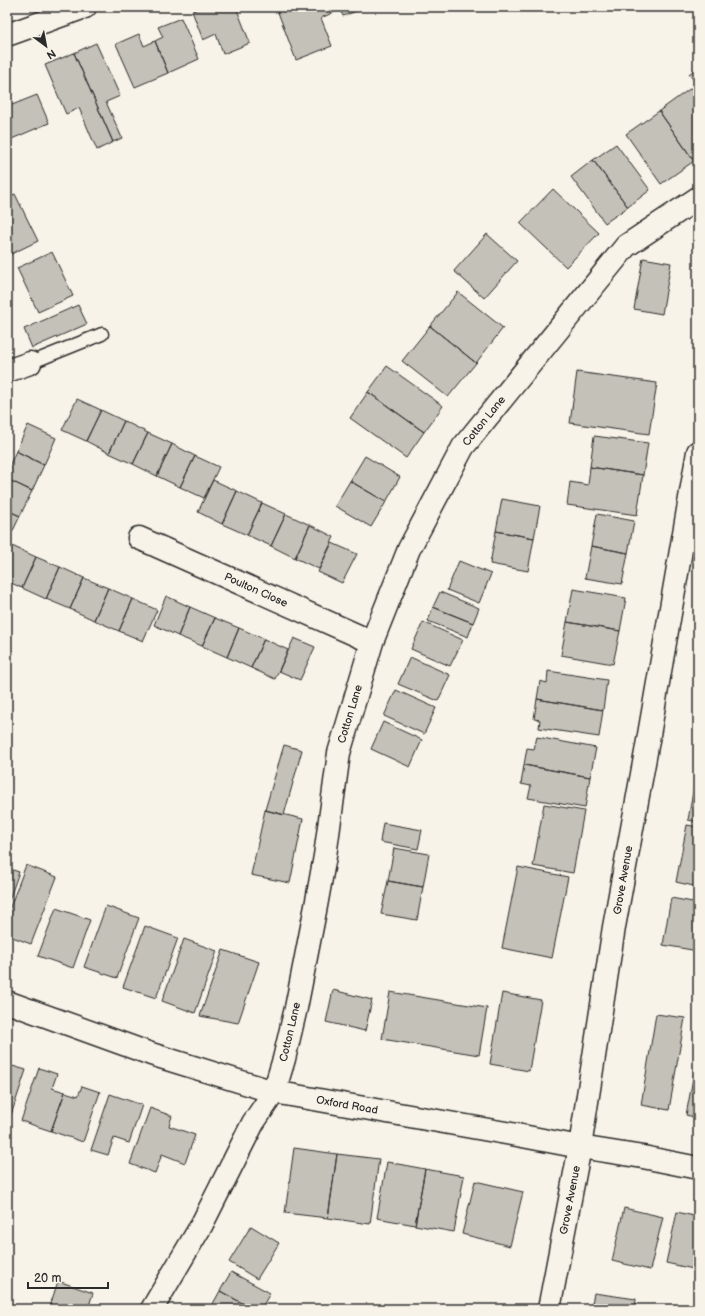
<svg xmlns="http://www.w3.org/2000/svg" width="705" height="1316" viewBox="0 0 705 1316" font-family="'Balsamiq Sans',sans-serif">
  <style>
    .building { fill: #c4c1b9; stroke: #2b2b2b }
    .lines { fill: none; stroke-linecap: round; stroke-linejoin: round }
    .service-casing { stroke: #2b2b2b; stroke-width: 15 }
    .minor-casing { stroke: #2b2b2b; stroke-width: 25 }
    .service { stroke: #f7f3e8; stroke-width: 12 }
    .minor { stroke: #f7f3e8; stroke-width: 22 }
    .labels { text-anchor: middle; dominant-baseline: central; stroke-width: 3; stroke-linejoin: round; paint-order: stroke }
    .street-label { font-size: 11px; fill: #2b2b2b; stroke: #f7f3e8 }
  </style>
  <rect width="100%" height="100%" fill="#f7f3e8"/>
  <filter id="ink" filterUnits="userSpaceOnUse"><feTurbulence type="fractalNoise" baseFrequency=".025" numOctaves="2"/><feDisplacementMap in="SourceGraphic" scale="8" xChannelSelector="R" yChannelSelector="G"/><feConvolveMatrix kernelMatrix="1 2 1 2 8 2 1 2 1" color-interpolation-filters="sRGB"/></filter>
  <g filter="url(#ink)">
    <path class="building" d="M 203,7 L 236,7 L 250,43 L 223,54 L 216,34 L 203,40 L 192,11 Z
      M 276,7 L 338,7 L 339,10 L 321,18 L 332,46 L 296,60 Z
      M 339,7 L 368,7 L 343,16 Z
      M 181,18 L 199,59 L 168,73 L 155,41 L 163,37 L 158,27 Z
      M 139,34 L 144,46 L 155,41 L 168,73 L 135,87 L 116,44 Z
      M 96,43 L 120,96 L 106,102 L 122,138 L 113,142 L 74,53 Z
      M 74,53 L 113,142 L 97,150 L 79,108 L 66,114 L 45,65 Z
      M 698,67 L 698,86 L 689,74 Z
      M 691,88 L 698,97 L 698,159 L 694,161 L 659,111 Z
      M 37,95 L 49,123 L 7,141 L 7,107 Z
      M 659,111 L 694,161 L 661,184 L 626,134 Z
      M 616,144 L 650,190 L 628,207 L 593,160 Z
      M 593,160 L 628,207 L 605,223 L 571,177 Z
      M 553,189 L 599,233 L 566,267 L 520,223 Z
      M 15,194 L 38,241 L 7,256 L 7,198 Z
      M 487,234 L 517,261 L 484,298 L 454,271 Z
      M 52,252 L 73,296 L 38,312 L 17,268 Z
      M 643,258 L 671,263 L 662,314 L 634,309 Z
      M 458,292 L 503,328 L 476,363 L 430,326 Z
      M 78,305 L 87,324 L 32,348 L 24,329 Z
      M 430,326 L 476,363 L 448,397 L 402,361 Z
      M 387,366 L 443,406 L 424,432 L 368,392 Z
      M 577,372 L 657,383 L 649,434 L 570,423 Z
      M 368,392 L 424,432 L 406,458 L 350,418 Z
      M 77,399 L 101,410 L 86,441 L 62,430 Z
      M 101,410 L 124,421 L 109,453 L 86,441 Z
      M 124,421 L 148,433 L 133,464 L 109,453 Z
      M 28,425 L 56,438 L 44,465 L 16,451 Z
      M 148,433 L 172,444 L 157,476 L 133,464 Z
      M 594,436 L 648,443 L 643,475 L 590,467 Z
      M 172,444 L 195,456 L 180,487 L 157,476 Z
      M 16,451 L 44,465 L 32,491 L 7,479 L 7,471 Z
      M 195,456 L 219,467 L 204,498 L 180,487 Z
      M 365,456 L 400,477 L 386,502 L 350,481 Z
      M 590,467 L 643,475 L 637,515 L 567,505 L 570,482 L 588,485 Z
      M 7,479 L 32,491 L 20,516 L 7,510 Z
      M 213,480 L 237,491 L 222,524 L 198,512 Z
      M 350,481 L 386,502 L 371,527 L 335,506 Z
      M 237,491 L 262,503 L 247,535 L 222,524 Z
      M 502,499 L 540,506 L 534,538 L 496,531 Z
      M 262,503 L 286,514 L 271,546 L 247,535 Z
      M 7,510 L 20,516 L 8,541 L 7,540 Z
      M 286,514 L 310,525 L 295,558 L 271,546 Z
      M 597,514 L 634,521 L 628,553 L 591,546 Z
      M 310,525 L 334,537 L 319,569 L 295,558 Z
      M 496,531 L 534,538 L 528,571 L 490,564 Z
      M 332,543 L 357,554 L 342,583 L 318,572 Z
      M 12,546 L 36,557 L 22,588 L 7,581 L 7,556 Z
      M 591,546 L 628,553 L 622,584 L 585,578 Z
      M 36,557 L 60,567 L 46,599 L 22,588 Z
      M 459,561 L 491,574 L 479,603 L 447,590 Z
      M 60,567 L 84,578 L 70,609 L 46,599 Z
      M 84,578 L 108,588 L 94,620 L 70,609 Z
      M 108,588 L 133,599 L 119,631 L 94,620 Z
      M 573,589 L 626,598 L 620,631 L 567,622 Z
      M 440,592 L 479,608 L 473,623 L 433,607 Z
      M 166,596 L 190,607 L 178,636 L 154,625 Z
      M 133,599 L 157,610 L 143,641 L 119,631 Z
      M 190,607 L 215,618 L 202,646 L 178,636 Z
      M 433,607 L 473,623 L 468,637 L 428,621 Z
      M 215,618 L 239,628 L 227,657 L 202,646 Z
      M 423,622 L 463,640 L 450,666 L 411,649 Z
      M 567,622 L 620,631 L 613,664 L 561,655 Z
      M 239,628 L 264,639 L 251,668 L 227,657 Z
      M 294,638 L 315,647 L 300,680 L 279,671 Z
      M 264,639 L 288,650 L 275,679 L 251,668 Z
      M 410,657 L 450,675 L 438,701 L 398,684 Z
      M 548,671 L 607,680 L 603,710 L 537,699 L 540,681 L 547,683 Z
      M 396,690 L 436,708 L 424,734 L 384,716 Z
      M 537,699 L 603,710 L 599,737 L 539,728 L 540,720 L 534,719 Z
      M 383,722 L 422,740 L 410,767 L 371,749 Z
      M 537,737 L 596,748 L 590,777 L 524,765 L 527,748 L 534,749 Z
      M 284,745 L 302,750 L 284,815 L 265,810 Z
      M 524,765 L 590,777 L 585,808 L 528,798 L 531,786 L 521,784 Z
      M 696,775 L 698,775 L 698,822 L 688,820 Z
      M 544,804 L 584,811 L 573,873 L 533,866 Z
      M 265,810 L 303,819 L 290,883 L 251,875 Z
      M 383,823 L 422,830 L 418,849 L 380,842 Z
      M 687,825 L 698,827 L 698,887 L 676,882 Z
      M 394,848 L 429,854 L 423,887 L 388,881 Z
      M 26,865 L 57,877 L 31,944 L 7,935 L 7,915 Z
      M 518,867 L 568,877 L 552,958 L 502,948 Z
      M 7,868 L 19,872 L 7,906 Z
      M 388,881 L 423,887 L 417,920 L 381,914 Z
      M 671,898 L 698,903 L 698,951 L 663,945 Z
      M 106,906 L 139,918 L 117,978 L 84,967 Z
      M 56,908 L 90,920 L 73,968 L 38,956 Z
      M 145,926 L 178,938 L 156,998 L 123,987 Z
      M 184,939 L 217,951 L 195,1013 L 162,1001 Z
      M 223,950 L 259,962 L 238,1023 L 200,1016 Z
      M 333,990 L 372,1000 L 365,1031 L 326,1022 Z
      M 390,992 L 487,1008 L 479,1055 L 382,1039 Z
      M 502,993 L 541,1000 L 529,1071 L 490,1064 Z
      M 656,1014 L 685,1018 L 669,1110 L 641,1105 Z
      M 698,1052 L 698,1118 L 686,1115 Z
      M 9,1065 L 26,1070 L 9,1121 L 7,1120 L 7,1071 Z
      M 39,1068 L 57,1074 L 52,1088 L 65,1092 L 51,1131 L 21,1121 Z
      M 82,1086 L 100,1092 L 83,1142 L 51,1131 L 65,1092 L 78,1096 Z
      M 110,1094 L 142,1105 L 129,1143 L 114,1138 L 108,1155 L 91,1150 Z
      M 150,1108 L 172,1116 L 169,1126 L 195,1135 L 185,1163 L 162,1154 L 155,1173 L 130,1164 Z
      M 294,1148 L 337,1154 L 328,1218 L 285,1213 Z
      M 337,1154 L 379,1159 L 370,1224 L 328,1218 Z
      M 387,1162 L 425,1169 L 415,1225 L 377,1218 Z
      M 425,1169 L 464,1176 L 454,1232 L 415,1225 Z
      M 475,1181 L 523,1192 L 510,1246 L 462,1234 Z
      M 624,1208 L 663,1217 L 650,1270 L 612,1261 Z
      M 677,1212 L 698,1217 L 698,1270 L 666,1263 Z
      M 251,1226 L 279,1243 L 257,1279 L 229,1262 Z
      M 231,1272 L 270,1293 L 261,1309 L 253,1309 L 220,1291 Z
      M 58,1281 L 93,1293 L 88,1309 L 49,1309 Z
      M 220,1291 L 253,1309 L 210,1309 Z
      M 594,1293 L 636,1299 L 635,1309 L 591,1309 Z"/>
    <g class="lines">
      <defs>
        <path id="service" d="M 30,363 L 102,334"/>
        <path id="minor" d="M 7,35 L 85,7
          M 7,371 L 30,363
          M 139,538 L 372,642
          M 7,1002 L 151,1054 L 274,1092 L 517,1135 L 580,1147 L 643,1157 L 698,1168
          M 152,1309 L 201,1226 L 253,1123 L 274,1092 L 284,1059 L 296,1008 L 316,906 L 325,856 L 339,753 L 372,642 L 409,549 L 463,447 L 626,246 L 698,198
          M 549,1309 L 580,1147 L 614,927 L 646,752 L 698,452"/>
      </defs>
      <use href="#service" class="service-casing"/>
      <use href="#minor" class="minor-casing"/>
      <use href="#service" class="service"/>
      <use href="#minor" class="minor"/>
    </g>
  </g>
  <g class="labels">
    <g class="street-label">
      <text transform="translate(484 421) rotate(-51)">Cotton Lane</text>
      <text transform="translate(256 590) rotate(24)">Poulton Close</text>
      <text transform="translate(350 714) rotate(-73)">Cotton Lane</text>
      <text transform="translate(623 880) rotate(-80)">Grove Avenue</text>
      <text transform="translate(290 1032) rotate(-77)">Cotton Lane</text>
      <text transform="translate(347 1105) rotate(10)">Oxford Road</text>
      <text transform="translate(570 1200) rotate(-79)">Grove Avenue</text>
    </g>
  </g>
  <rect width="705" height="1316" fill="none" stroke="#f7f3e8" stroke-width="24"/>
  <rect x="12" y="12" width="681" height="1292" fill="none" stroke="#2b2b2b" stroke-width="1.5" filter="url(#ink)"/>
  <g transform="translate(46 46) rotate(148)" stroke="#f7f3e8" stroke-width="3" paint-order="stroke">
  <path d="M0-3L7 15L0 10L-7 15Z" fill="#2b2b2b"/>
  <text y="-6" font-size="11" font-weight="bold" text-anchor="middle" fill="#2b2b2b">N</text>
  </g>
  <path d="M28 1282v6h80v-6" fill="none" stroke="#2b2b2b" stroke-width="2"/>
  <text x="34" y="1282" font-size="12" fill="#2b2b2b" stroke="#f7f3e8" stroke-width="3" paint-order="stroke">20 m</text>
</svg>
